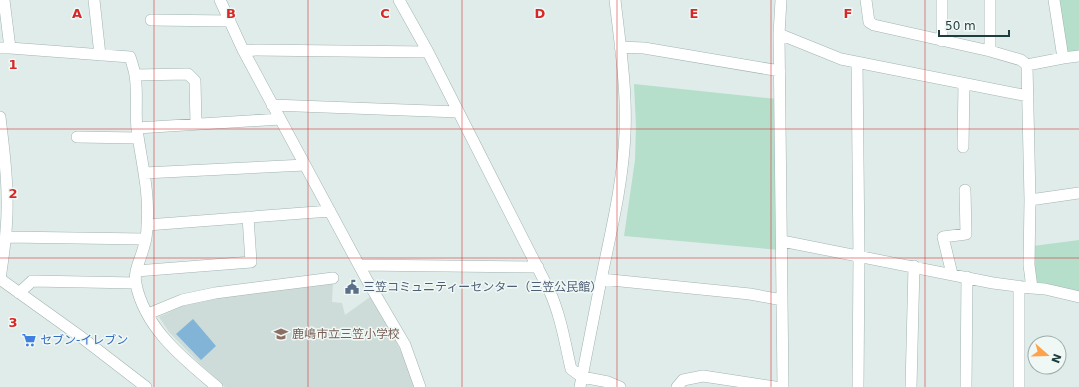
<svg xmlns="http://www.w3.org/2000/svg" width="1079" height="387" viewBox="0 0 1079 387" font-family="'DejaVu Sans','Noto Sans JP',sans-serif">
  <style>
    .built { fill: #cddcd9 }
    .green { fill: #b6dfcb }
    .water { fill: #82b4d7 }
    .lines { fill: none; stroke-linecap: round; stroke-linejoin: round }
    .minor-casing { stroke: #a2b4b2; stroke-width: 12 }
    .minor { stroke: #fff; stroke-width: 11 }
    .grid { fill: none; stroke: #d62828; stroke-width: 1; stroke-opacity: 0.55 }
    .labels { text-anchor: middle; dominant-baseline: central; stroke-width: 3; stroke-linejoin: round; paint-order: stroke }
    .service-label { font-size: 12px; fill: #4e5e75; stroke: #f0f8f6; text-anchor: start }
    .education-label { font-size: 12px; fill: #785e54; stroke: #f0f8f6; text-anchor: start }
    .shop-label { font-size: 12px; fill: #366cbe; stroke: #f0f8f6; text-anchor: start }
    .grid-label { font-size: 13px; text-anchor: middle; font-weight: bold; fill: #d62828; stroke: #f0f8f6; stroke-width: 3; stroke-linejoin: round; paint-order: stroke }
  </style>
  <rect width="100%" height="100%" fill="#dfece9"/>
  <path class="built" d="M 333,283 L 332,302 L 342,303 L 345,315 L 370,297 L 394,337 L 418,387 L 225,387 L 200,364 L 169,332 L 159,317 L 187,304 L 219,297 Z"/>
  <path class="green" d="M 1057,0 L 1079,0 L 1079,52 L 1066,54 Z
    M 634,84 L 777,99 L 780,250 L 624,236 L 635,160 L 636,126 Z
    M 1079,240 L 1079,292 L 1036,283 L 1033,246 Z"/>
  <path class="water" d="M 193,319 L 216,346 L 201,360 L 176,334 Z"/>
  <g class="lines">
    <defs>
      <path id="minor" d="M 4,0 L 10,48
        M 94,0 L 100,55
        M 220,0 L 243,50 L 368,282 L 405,345 L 420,387
        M 399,0 L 428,52 L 550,292 C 561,317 565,343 571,369 L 582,377 L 608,382 L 620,387
        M 781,0 L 779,34 L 783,387
        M 866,0 L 869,22 L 874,25 L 990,51 L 1021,60 L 1027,65 L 1030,200 L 1029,265 L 1032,288 L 1045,289 L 1079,297
        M 942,0 L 942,41
        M 990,0 L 990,51
        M 1054,0 L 1063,58
        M 151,20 L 230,21
        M 779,34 L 841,59 L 1028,96
        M 620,47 L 644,48 L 780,71
        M 0,48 L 10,48 L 130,57 C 132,63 134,69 135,75 C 138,92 135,111 137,129 C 141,160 150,193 147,225 C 147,232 146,240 144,246 C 141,259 133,271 136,284 C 145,329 184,359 217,387
        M 243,50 L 428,52
        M 857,62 L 859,256 L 858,387
        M 1027,65 L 1063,58 L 1079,56
        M 135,75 L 188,74 L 195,81 L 196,124
        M 272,105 L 458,112
        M 0,117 C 3,144 7,170 7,197 C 8,224 4,252 0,279 L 81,337 L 146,387
        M 137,128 L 280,119
        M 77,137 L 138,138
        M 963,147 L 964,84
        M 144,173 L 305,165
        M 1030,200 L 1079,193
        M 147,225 L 330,211
        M 6,237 L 145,239
        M 782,241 L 993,283 L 1032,288
        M 360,265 L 538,267
        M 136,271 L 251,262 L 248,217
        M 952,274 L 943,237 L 966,234 L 965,190
        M 601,279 L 750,294 L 782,300
        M 19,293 L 32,281 L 136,283
        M 148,314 L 182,300 L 215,293 L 333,278
        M 580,387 C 587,351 594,315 601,280 C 611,231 623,183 625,133 C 627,89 620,44 615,0
        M 677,387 L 683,380 L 703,376 L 775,387
        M 911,387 L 914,266
        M 966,387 L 967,277
        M 1019,387 L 1019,286"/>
    </defs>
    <use href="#minor" class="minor-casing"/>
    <use href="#minor" class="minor"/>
  </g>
  <path class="grid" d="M 154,0 L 154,387M 308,0 L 308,387M 462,0 L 462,387M 617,0 L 617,387M 771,0 L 771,387M 925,0 L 925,387M 0,129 L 1079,129M 0,258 L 1079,258"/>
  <defs>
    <symbol id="civic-bare" viewBox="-9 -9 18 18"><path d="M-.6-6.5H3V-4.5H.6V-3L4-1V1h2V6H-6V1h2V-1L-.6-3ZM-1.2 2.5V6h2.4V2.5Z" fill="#5c6f8a" stroke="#f0f8f6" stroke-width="2.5" paint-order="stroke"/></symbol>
    <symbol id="school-bare" viewBox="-9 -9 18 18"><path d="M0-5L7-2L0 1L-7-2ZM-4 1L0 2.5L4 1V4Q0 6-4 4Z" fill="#8d6e63" stroke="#f0f8f6" stroke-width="2.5" paint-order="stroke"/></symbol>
    <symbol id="supermarket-bare" viewBox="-9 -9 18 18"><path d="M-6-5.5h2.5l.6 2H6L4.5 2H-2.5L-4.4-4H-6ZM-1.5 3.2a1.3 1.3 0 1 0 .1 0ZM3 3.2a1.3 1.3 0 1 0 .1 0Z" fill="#3f7fe0" stroke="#f0f8f6" stroke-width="2.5" paint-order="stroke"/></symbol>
  </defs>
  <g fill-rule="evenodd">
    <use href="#civic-bare" x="342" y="277" width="20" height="20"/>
    <use href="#school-bare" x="271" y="324" width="20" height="20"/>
    <use href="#supermarket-bare" x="19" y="330" width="20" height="20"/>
  </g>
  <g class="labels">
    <g class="service-label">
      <text x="363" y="287">三笠コミュニティーセンター（三笠公民館）</text>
    </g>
    <g class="education-label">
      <text x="292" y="334">鹿嶋市立三笠小学校</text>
    </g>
    <g class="shop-label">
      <text x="40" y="340">セブン-イレブン</text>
    </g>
  </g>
  <g class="grid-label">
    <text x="77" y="18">A</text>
    <text x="231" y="18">B</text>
    <text x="385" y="18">C</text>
    <text x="540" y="18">D</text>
    <text x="694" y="18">E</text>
    <text x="848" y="18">F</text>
    <text x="13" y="69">1</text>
    <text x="13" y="198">2</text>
    <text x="13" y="327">3</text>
  </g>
  <g transform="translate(1047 355) rotate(110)"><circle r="19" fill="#f0f8f6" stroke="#9cadac"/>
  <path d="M0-3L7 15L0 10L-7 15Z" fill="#fea34b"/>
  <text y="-6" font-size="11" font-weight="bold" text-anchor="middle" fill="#1f3d3d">N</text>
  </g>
  <path d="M939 30v6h70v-6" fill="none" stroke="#1f3d3d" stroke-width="2"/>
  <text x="945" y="30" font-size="12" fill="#1f3d3d" stroke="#f0f8f6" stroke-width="3" paint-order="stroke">50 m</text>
</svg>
